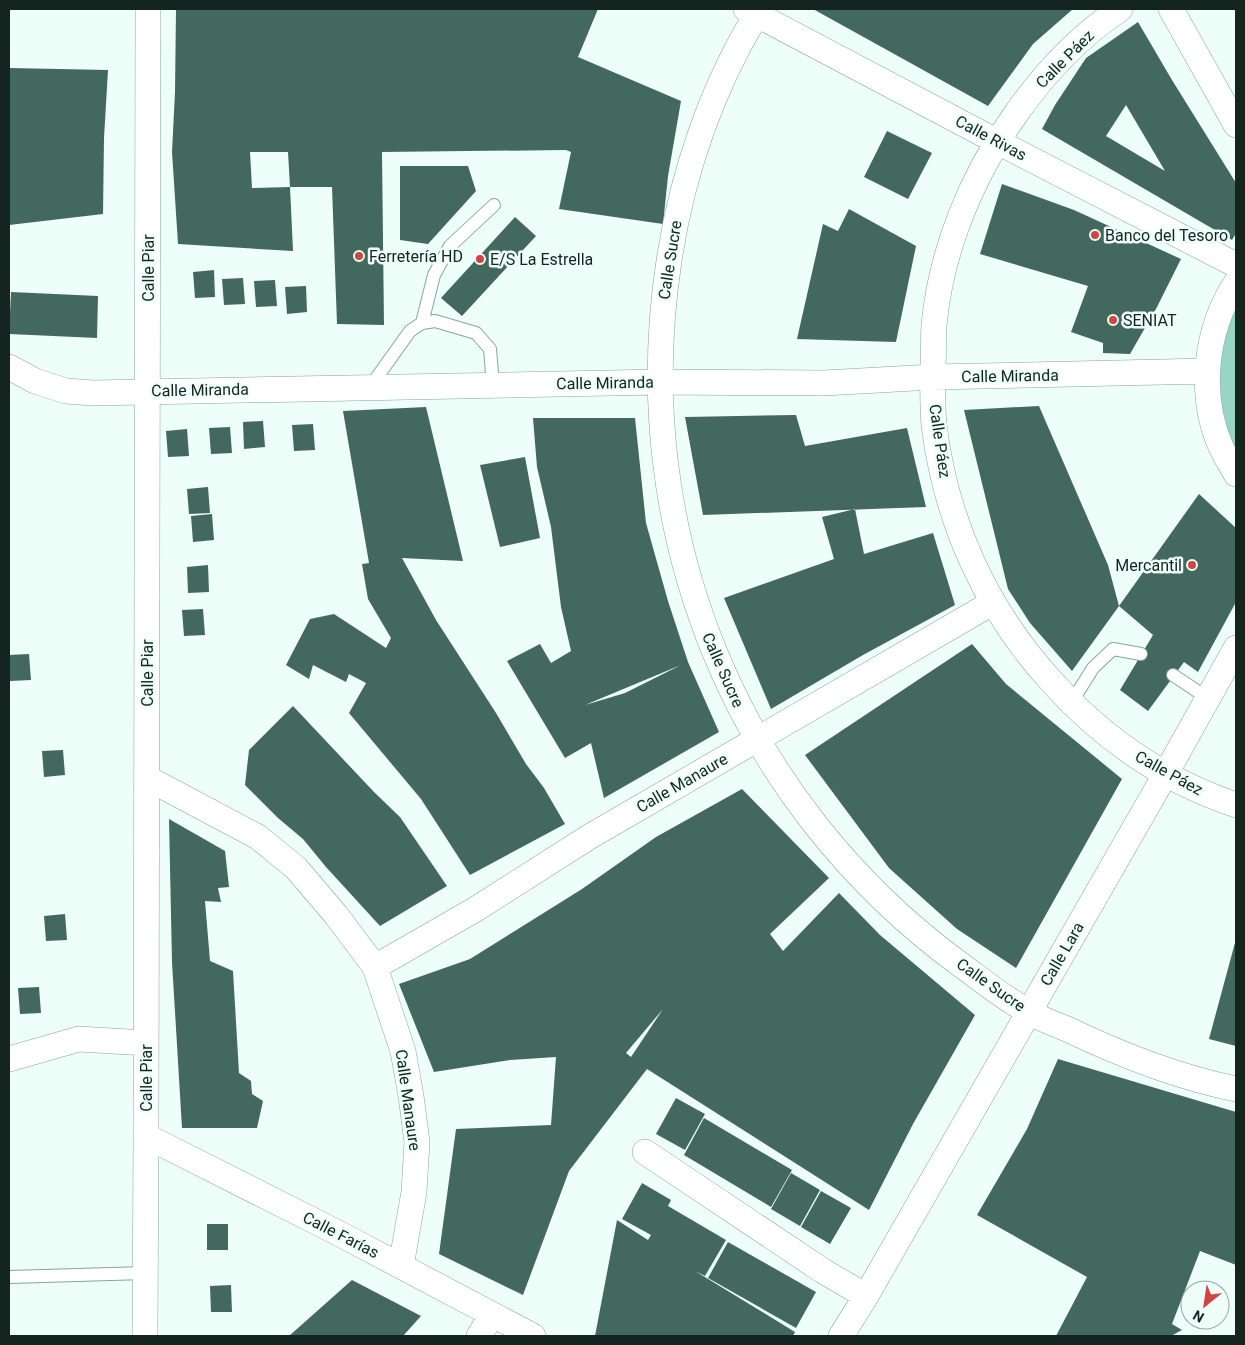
<svg xmlns="http://www.w3.org/2000/svg" width="1245" height="1345" viewBox="0 0 1245 1345" font-family="Roboto,sans-serif">
  <style>
    .green { fill: #98d5c3 }
    .building { fill: #43685d; fill-rule: evenodd }
    .lines { fill: none; stroke-linecap: round; stroke-linejoin: round }
    .service-casing { stroke: #81a89c; stroke-width: 14 }
    .minor-casing { stroke: #81a89c; stroke-width: 26 }
    .service { stroke: #fff; stroke-width: 12 }
    .minor { stroke: #fff; stroke-width: 25 }
    .poi-dot { fill: #d24345; stroke: #eefef9; stroke-width: 2 }
    .labels { text-anchor: middle; dominant-baseline: central; stroke-width: 5; stroke-linejoin: round; paint-order: stroke }
    .street-label { font-size: 16px; fill: #14241f; stroke: #eefef9 }
    .poi-label { font-size: 16px; fill: #14241f; stroke: #eefef9; text-anchor: start }
  </style>
  <rect width="100%" height="100%" fill="#eefef9"/>
  <path class="green" d="M 1236,283 L 1236,474 L 1210,410 Z"/>
  <path class="building" d="M 176,9 L 598,9 L 578,57 L 681,101 L 668,176 L 663,224 L 559,209 L 571,152 L 566,150 L 382,152 L 384,325 L 337,324 L 332,187 L 290,187 L 288,152 L 250,152 L 252,188 L 290,187 L 293,251 L 178,244 L 172,152 L 175,92 Z
    M 813,9 L 1073,9 L 1033,44 L 988,106 Z
    M 1138,22 L 1172,80 L 1236,183 L 1236,233 L 1232,240 L 1042,129 L 1055,105 L 1086,58 ZM 1126,105 L 1165,171 L 1106,136 Z
    M 9,68 L 108,70 L 104,138 L 103,214 L 9,225 Z
    M 887,131 L 932,153 L 908,199 L 864,177 Z
    M 400,166 L 468,166 L 476,191 L 428,244 L 400,240 Z
    M 1002,184 L 1074,210 L 1181,259 L 1157,307 L 1130,354 L 1103,353 L 1103,343 L 1071,332 L 1088,286 L 980,254 Z
    M 849,209 L 916,246 L 896,342 L 797,339 L 823,224 L 838,231 Z
    M 515,217 L 536,236 L 462,316 L 441,298 Z
    M 214,270 L 215,297 L 195,298 L 193,272 Z
    M 243,278 L 245,304 L 224,305 L 222,279 Z
    M 275,280 L 277,306 L 256,307 L 254,281 Z
    M 306,286 L 307,312 L 287,314 L 285,287 Z
    M 11,292 L 98,296 L 97,338 L 9,334 Z
    M 1039,406 L 1108,565 L 1119,606 L 1199,494 L 1236,528 L 1236,602 L 1198,672 L 1184,662 L 1148,711 L 1120,690 L 1153,635 L 1119,606 L 1072,671 L 1030,623 L 1008,589 L 964,410 Z
    M 426,407 L 463,561 L 402,558 L 436,620 L 496,713 L 526,764 L 544,788 L 565,824 L 470,875 L 421,799 L 349,713 L 366,683 L 349,674 L 346,682 L 313,665 L 309,679 L 286,665 L 310,619 L 334,614 L 386,648 L 391,638 L 368,599 L 362,564 L 369,563 L 343,411 Z
    M 796,415 L 805,446 L 907,428 L 926,507 L 703,515 L 685,417 Z
    M 533,418 L 635,418 L 646,523 L 668,601 L 688,662 L 719,732 L 604,798 L 591,743 L 565,758 L 507,661 L 540,644 L 551,663 L 571,651 L 561,607 L 551,527 L 537,467 ZM 681,665 L 625,693 L 585,705 Z
    M 263,421 L 265,447 L 244,449 L 243,422 Z
    M 313,424 L 315,450 L 294,451 L 292,425 Z
    M 230,427 L 232,453 L 211,454 L 209,428 Z
    M 187,429 L 189,456 L 168,457 L 166,431 Z
    M 525,457 L 540,538 L 500,547 L 480,465 Z
    M 208,487 L 210,513 L 189,514 L 187,489 Z
    M 855,509 L 864,554 L 933,533 L 955,605 L 863,655 L 771,709 L 724,598 L 834,559 L 822,517 Z
    M 212,514 L 214,540 L 193,542 L 191,516 Z
    M 208,565 L 209,592 L 188,593 L 187,567 Z
    M 203,609 L 205,635 L 184,636 L 182,610 Z
    M 972,644 L 1006,684 L 1122,779 L 1016,968 L 957,929 L 889,868 L 805,755 Z
    M 29,654 L 31,680 L 10,681 L 9,655 Z
    M 293,706 L 374,792 L 400,817 L 447,886 L 380,926 L 326,867 L 303,839 L 278,818 L 245,785 L 249,750 Z
    M 63,750 L 65,775 L 44,777 L 42,751 Z
    M 742,789 L 829,878 L 770,934 L 783,951 L 839,893 L 880,935 L 975,1015 L 913,1124 L 869,1210 L 647,1069 L 569,1171 L 523,1295 L 439,1254 L 456,1129 L 551,1125 L 556,1057 L 510,1060 L 434,1072 L 399,984 L 470,959 L 582,889 L 656,837 ZM 663,1009 L 631,1057 L 626,1053 Z
    M 169,819 L 225,851 L 229,887 L 218,888 L 221,902 L 205,901 L 210,961 L 233,971 L 239,1073 L 251,1081 L 252,1094 L 263,1101 L 257,1128 L 182,1128 L 172,962 Z
    M 65,914 L 67,940 L 46,941 L 44,916 Z
    M 1236,939 L 1236,1046 L 1209,1039 Z
    M 39,987 L 41,1013 L 20,1014 L 18,988 Z
    M 1058,1059 L 1236,1112 L 1236,1265 L 1200,1251 L 1172,1324 L 1182,1330 L 1171,1336 L 1056,1336 L 1087,1277 L 977,1215 L 1027,1129 Z
    M 676,1098 L 705,1114 L 685,1150 L 656,1134 Z
    M 704,1118 L 792,1170 L 771,1207 L 684,1155 Z
    M 791,1173 L 820,1190 L 800,1226 L 771,1209 Z
    M 642,1183 L 671,1200 L 668,1206 L 726,1240 L 705,1276 L 695,1271 L 795,1332 L 793,1336 L 595,1336 L 617,1220 L 648,1240 L 651,1235 L 622,1219 Z
    M 821,1191 L 851,1208 L 830,1244 L 801,1227 Z
    M 207,1224 L 228,1224 L 228,1250 L 207,1250 Z
    M 728,1242 L 816,1292 L 796,1328 L 708,1278 Z
    M 352,1280 L 421,1316 L 403,1336 L 289,1336 Z
    M 231,1285 L 232,1312 L 211,1312 L 210,1286 Z"/>
  <g class="lines">
    <defs>
      <path id="service" d="M 422,323 L 434,275 L 450,246 L 494,205
        M 370,387 L 410,331 L 422,323 L 435,321 L 476,333 L 490,349 L 493,385
        M 1173,675 L 1209,699
        M 1071,703 L 1093,668 L 1113,649 L 1141,654
        M 9,1277 L 145,1273"/>
      <path id="minor" d="M 746,9 L 996,141 L 1236,265
        M 760,9 C 713,84 682,173 669,261 C 627,534 738,802 961,965 C 983,981 1005,999 1029,1012 C 1041,1019 1054,1024 1067,1029 C 1121,1055 1177,1077 1236,1089
        M 1120,9 C 1078,37 1042,76 1013,118 C 971,178 941,251 934,325 C 933,338 934,352 933,365 C 933,384 932,405 934,425 C 946,522 986,610 1052,682 C 1102,738 1165,781 1236,805
        M 1171,9 L 1236,125
        M 1236,283 C 1205,330 1198,395 1221,447 C 1225,456 1231,465 1236,474
        M 9,367 L 35,381 L 66,391 L 93,393 L 660,382 L 824,383 L 933,377 L 1207,371
        M 147,778 L 258,837 L 296,868 L 336,915 L 375,967 L 403,1051 L 411,1096 L 417,1142 L 414,1192 L 401,1266
        M 375,967 L 476,909 L 589,837 L 992,603
        M 9,1059 L 79,1039 L 146,1043
        M 146,1136 L 340,1234 L 533,1336
        M 645,1152 L 823,1271 L 866,1296
        M 145,1336 L 146,1136 L 148,9
        M 479,1336 L 492,1315
        M 841,1336 L 866,1296 L 1165,775 L 1236,648"/>
    </defs>
    <use href="#service" class="service-casing"/>
    <use href="#minor" class="minor-casing"/>
    <use href="#service" class="service"/>
    <use href="#minor" class="minor"/>
  </g>
  <g class="poi-dot">
    <circle cx="1095" cy="235" r="5"/>
    <circle cx="359" cy="256" r="5"/>
    <circle cx="480" cy="259" r="5"/>
    <circle cx="1113" cy="320" r="5"/>
    <circle cx="1192" cy="565" r="5"/>
  </g>
  <g class="labels">
    <g class="street-label">
      <text transform="translate(1065 59) rotate(-45)">Calle Páez</text>
      <text transform="translate(991 138) rotate(28)">Calle Rivas</text>
      <text transform="translate(670 260) rotate(-81)">Calle Sucre</text>
      <text transform="translate(148 268) rotate(-90)">Calle Piar</text>
      <text transform="translate(1010 376) rotate(-1)">Calle Miranda</text>
      <text transform="translate(605 383) rotate(-1)">Calle Miranda</text>
      <text transform="translate(200 390) rotate(-1)">Calle Miranda</text>
      <text transform="translate(940 441) rotate(82)">Calle Páez</text>
      <text transform="translate(723 670) rotate(66)">Calle Sucre</text>
      <text transform="translate(147 673) rotate(-90)">Calle Piar</text>
      <text transform="translate(1169 773) rotate(29)">Calle Páez</text>
      <text transform="translate(682 783) rotate(-30)">Calle Manaure</text>
      <text transform="translate(1062 954) rotate(-60)">Calle Lara</text>
      <text transform="translate(991 985) rotate(35)">Calle Sucre</text>
      <text transform="translate(146 1078) rotate(-90)">Calle Piar</text>
      <text transform="translate(408 1100) rotate(82)">Calle Manaure</text>
      <text transform="translate(341 1235) rotate(27)">Calle Farías</text>
    </g>
    <g class="poi-label">
      <text x="1105" y="235">Banco del Tesoro</text>
      <text x="369" y="256">Ferretería HD</text>
      <text x="490" y="259">E/S La Estrella</text>
      <text x="1123" y="320">SENIAT</text>
      <text x="1182" y="565" text-anchor="end">Mercantil</text>
    </g>
  </g>
  <rect width="1245" height="1345" fill="none" stroke="#14241f" stroke-width="20"/>
  <g transform="translate(1205 1305) rotate(210)"><circle r="24" fill="#eefef9" stroke="#97a7a2"/>
  <path d="M0-4L9 19L0 12L-9 19Z" fill="#d24345"/>
  <text y="-8" font-size="14" font-weight="bold" text-anchor="middle" fill="#14241f">N</text>
  </g>
</svg>
